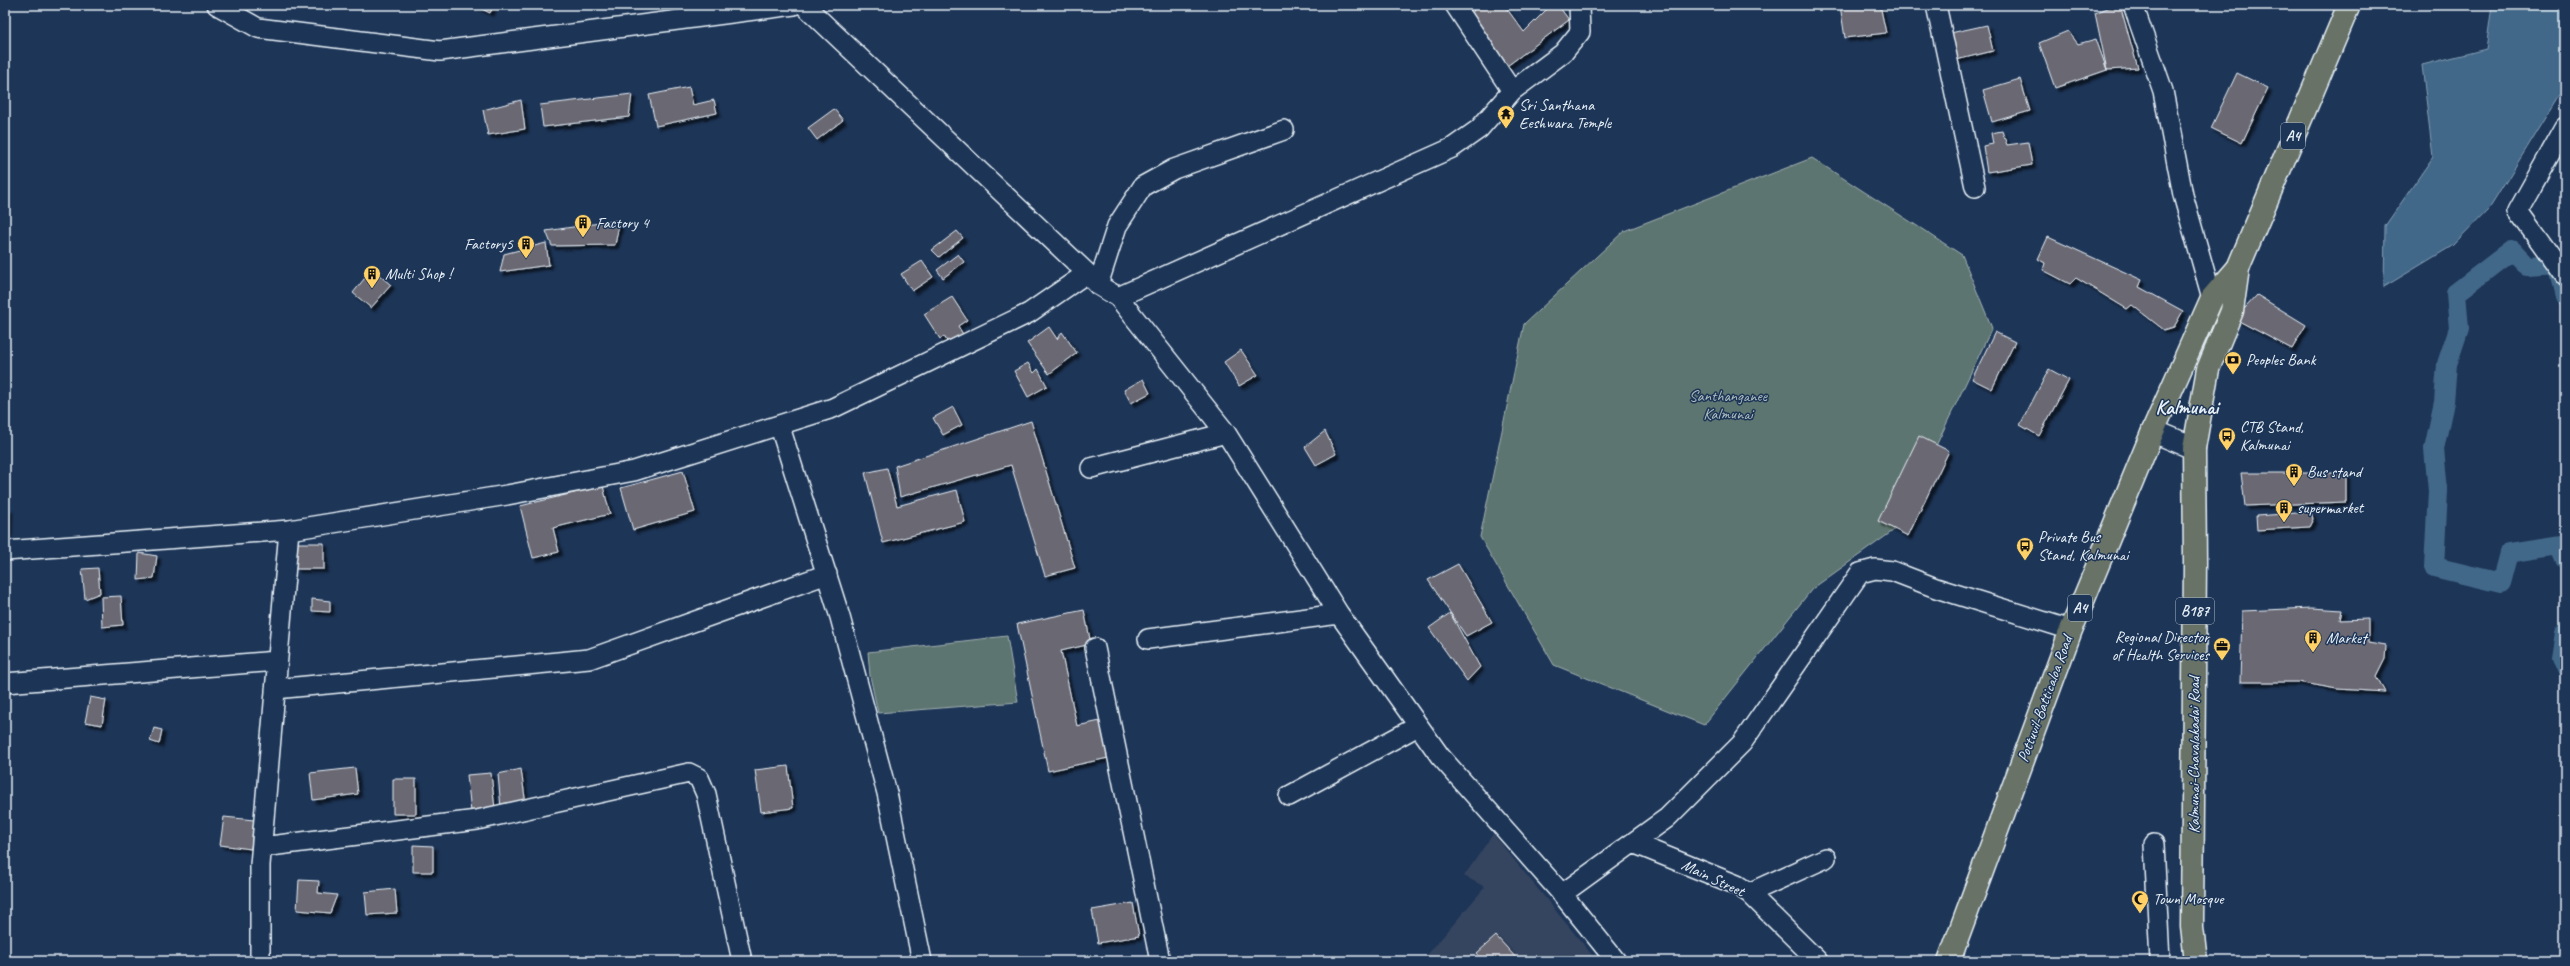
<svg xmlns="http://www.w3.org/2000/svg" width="2570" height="966" viewBox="0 0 2570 966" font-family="Caveat,sans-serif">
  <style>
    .built { fill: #34445f }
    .green { fill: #5d746f; stroke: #a2b2b4 }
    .water { fill: #426889; stroke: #849fb5 }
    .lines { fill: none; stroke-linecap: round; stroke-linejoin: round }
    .canal { stroke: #426889; stroke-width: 20 }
    .building { fill: #6a6873; stroke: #e8f1f8; filter: url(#shadow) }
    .street-casing { stroke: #e8f1f8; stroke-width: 22 }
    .secondary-casing { stroke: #e8f1f8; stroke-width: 25 }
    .primary-casing { stroke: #e8f1f8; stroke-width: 25 }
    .highway-casing { stroke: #e8f1f8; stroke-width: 25 }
    .street { stroke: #1d3557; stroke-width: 19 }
    .secondary { stroke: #1d3557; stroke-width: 22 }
    .primary { stroke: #697266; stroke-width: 22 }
    .highway { stroke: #697266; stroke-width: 22 }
    .labels { text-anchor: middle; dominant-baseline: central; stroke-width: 3; stroke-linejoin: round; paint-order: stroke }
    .shield { fill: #1d3557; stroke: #abb9c8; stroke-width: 1 }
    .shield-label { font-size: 15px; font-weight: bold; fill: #e8f1f8 }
    .poi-label { font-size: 16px; fill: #e8f1f8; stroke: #1d3557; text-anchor: start }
    .park-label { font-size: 16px; fill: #b0bfc1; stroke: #1d3557 }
    .street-label { font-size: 16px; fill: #e8f1f8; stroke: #1d3557 }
    .district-label { font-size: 20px; font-weight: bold; fill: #e8f1f8; stroke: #1d3557 }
  </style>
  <defs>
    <filter id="shadow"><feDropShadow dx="3.5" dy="3.5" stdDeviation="1" flood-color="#0009"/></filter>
  </defs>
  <rect width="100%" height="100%" fill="#1d3557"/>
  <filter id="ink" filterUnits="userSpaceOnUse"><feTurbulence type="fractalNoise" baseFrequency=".025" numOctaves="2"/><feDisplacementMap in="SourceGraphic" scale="8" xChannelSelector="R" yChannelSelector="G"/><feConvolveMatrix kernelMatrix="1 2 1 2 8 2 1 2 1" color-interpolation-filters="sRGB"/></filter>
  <g filter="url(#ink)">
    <path class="built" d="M 1493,834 L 1597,961 L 1422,961 L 1485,887 L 1464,876 Z"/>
    <path class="green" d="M 1812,158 L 1962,255 L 1992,328 L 1897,528 L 1812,589 L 1704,725 L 1554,665 L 1480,537 L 1524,324 L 1624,231 Z
      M 1007,636 L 1018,702 L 878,713 L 870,676 L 868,652 Z"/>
    <path class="water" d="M 2492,5 L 2565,5 L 2565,86 L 2491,206 L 2452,246 L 2384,287 L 2385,226 L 2433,157 L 2422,65 L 2486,49 Z"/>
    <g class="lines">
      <path class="canal" d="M 2565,296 L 2557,264 L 2527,266 L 2512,250 L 2456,293 L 2459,328 L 2447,364 L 2444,402 L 2434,449 L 2438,491 L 2434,567 L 2501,583 L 2509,553 L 2559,545 L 2565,559
        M 2565,633 L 2561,658 L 2565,666"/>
    </g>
    <path class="building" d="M 474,5 L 494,5 L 490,13 Z
      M 1477,5 L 1504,5 L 1524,32 L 1551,5 L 1558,5 L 1569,20 L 1507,66 L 1472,13 Z
      M 1840,5 L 1880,5 L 1886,33 L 1845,38 Z
      M 2115,5 L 2120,5 L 2138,68 L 2107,70 L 2095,13 Z
      M 1987,25 L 1993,51 L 1952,61 L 1946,34 Z
      M 2068,31 L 2078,44 L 2096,39 L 2107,70 L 2055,88 L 2039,43 Z
      M 2237,73 L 2268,88 L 2242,143 L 2211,128 Z
      M 2020,79 L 2030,111 L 1992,122 L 1983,90 Z
      M 689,87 L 693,105 L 714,100 L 717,113 L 656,126 L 649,95 Z
      M 632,94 L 629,117 L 543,127 L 540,105 Z
      M 521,100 L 525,129 L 488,135 L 483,110 Z
      M 834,109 L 843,120 L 817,140 L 808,128 Z
      M 2002,131 L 2007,145 L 2028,142 L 2032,165 L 1987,172 L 1983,146 L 1993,144 L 1991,133 Z
      M 620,220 L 615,245 L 552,246 L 546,231 Z
      M 957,231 L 963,238 L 939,257 L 932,250 Z
      M 2048,237 L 2142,280 L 2139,287 L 2183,311 L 2174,327 L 2164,330 L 2132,305 L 2127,309 L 2076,278 L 2070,284 L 2043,270 L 2045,263 L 2038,259 Z
      M 546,243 L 549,265 L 500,272 L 504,254 Z
      M 958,254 L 964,262 L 943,278 L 937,270 Z
      M 922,261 L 933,277 L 912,291 L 901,274 Z
      M 372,269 L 391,285 L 371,308 L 353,293 Z
      M 2257,295 L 2306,325 L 2292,349 L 2235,319 Z
      M 952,297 L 967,320 L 958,326 L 964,336 L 949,345 L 944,336 L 940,339 L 924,314 Z
      M 1049,327 L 1057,339 L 1062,332 L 1077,353 L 1049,374 L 1027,343 Z
      M 1995,332 L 2015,342 L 1992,389 L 1972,379 Z
      M 1241,350 L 1258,375 L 1239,386 L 1224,362 Z
      M 1028,363 L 1034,373 L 1038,369 L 1047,386 L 1028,397 L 1014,371 Z
      M 2049,369 L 2069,380 L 2039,436 L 2020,425 Z
      M 1143,379 L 1150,393 L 1131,403 L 1124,390 Z
      M 953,407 L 962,425 L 943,435 L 933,418 Z
      M 1031,421 L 1075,568 L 1045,576 L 1011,465 L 900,497 L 895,466 Z
      M 1325,431 L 1336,454 L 1316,465 L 1305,447 Z
      M 1919,436 L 1949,451 L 1908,536 L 1878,521 Z
      M 887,468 L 897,506 L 957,490 L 965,522 L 883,543 L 865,473 Z
      M 683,471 L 695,512 L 633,530 L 621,488 Z
      M 2241,473 L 2346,473 L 2346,502 L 2245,506 Z
      M 603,486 L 610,514 L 553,528 L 559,552 L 533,558 L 520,506 Z
      M 9,509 L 8,534 L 5,534 L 5,510 Z
      M 2311,512 L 2313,519 L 2309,527 L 2257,530 L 2256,516 Z
      M 296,543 L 324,543 L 324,569 L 296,569 Z
      M 139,553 L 157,556 L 154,578 L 138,580 Z
      M 1458,564 L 1492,622 L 1466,636 L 1428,580 Z
      M 98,568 L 100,593 L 85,599 L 82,569 Z
      M 121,596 L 123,625 L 102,627 L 101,597 Z
      M 312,599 L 330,601 L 330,612 L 312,611 Z
      M 2312,608 L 2342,610 L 2340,620 L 2368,619 L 2368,643 L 2386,646 L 2385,659 L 2376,677 L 2385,692 L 2337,689 L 2298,682 L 2240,682 L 2242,611 Z
      M 1084,610 L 1091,644 L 1061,651 L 1077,726 L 1105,720 L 1113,757 L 1048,771 L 1017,624 Z
      M 1450,613 L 1480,667 L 1467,681 L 1429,628 Z
      M 90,697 L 106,700 L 102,725 L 85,722 Z
      M 154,728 L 162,730 L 159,744 L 150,741 Z
      M 788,766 L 793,808 L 761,812 L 755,770 Z
      M 355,768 L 358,794 L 313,800 L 310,773 Z
      M 521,769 L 526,805 L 501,808 L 498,774 Z
      M 491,773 L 495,809 L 471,812 L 467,775 Z
      M 393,779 L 416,779 L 416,814 L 393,814 Z
      M 224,817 L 254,820 L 251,849 L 220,845 Z
      M 413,845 L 433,846 L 433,872 L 413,872 Z
      M 299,880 L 319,881 L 318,893 L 337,895 L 330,913 L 297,910 Z
      M 395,889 L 397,913 L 367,915 L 365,892 Z
      M 1133,903 L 1139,936 L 1098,943 L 1092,910 Z
      M 1496,936 L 1519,961 L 1484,961 L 1477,953 Z"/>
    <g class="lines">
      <defs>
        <path id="street" d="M 217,5 L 258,28 L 440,51 L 794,5
          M 804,5 L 1087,273
          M 1455,5 L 1512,91
          M 1936,5 L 1975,187
          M 2133,5 L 2163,91 L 2183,195 L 2212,298
          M 2565,127 L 2518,211 L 2565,276
          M 1098,285 L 1117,226 L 1143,186 L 1174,169 L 1284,130
          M 1118,297 L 1452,148 L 1479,129 L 1512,91 L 1563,53 L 1580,32 L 1579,5
          M 780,427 L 840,617 L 887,793 L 922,961
          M 1091,468 L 1226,433
          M 5,551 L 289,530 L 507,495 L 634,471 L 833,408 L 1029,313 L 1087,273 L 1098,285 L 1118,297 L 1226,433 L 1339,614 L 1440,756 L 1562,894 L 1616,961
          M 1148,639 L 1339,614
          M 1095,648 L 1160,961
          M 5,683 L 277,661
          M 275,689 L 589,659 L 827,574
          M 1289,796 L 1418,726
          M 1633,843 L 1737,885 L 1749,893 L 1818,961
          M 2154,844 L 2160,961
          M 262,847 L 477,820 L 689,773 L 699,778 L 706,794 L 742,961
          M 1749,893 L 1826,858
          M 1562,894 L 1667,818 L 1742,743 L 1860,573 L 1875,569 L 1892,571 L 1936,588 L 2071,630
          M 260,961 L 260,865 L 289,530"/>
        <path id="secondary" d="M 2153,431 L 2194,448"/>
        <path id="primary" d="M 2196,961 L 2192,927 L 2195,562 L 2194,448 L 2208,369 L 2232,311 L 2238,268"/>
        <path id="highway" d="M 1949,961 L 2071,630 L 2153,431 L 2212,298 L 2238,268 L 2349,5"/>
      </defs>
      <use href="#street" class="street-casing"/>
      <use href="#secondary" class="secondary-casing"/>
      <use href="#primary" class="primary-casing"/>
      <use href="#highway" class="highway-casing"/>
      <use href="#street" class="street"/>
      <use href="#secondary" class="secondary"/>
      <use href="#primary" class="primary"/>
      <use href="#highway" class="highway"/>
    </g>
  </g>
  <defs>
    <symbol id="temple-pin" viewBox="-11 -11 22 30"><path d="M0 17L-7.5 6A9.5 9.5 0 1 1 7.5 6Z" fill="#ffd166" stroke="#1d3557"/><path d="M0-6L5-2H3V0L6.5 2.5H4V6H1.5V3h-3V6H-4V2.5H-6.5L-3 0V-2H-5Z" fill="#111"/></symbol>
    <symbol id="building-pin" viewBox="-11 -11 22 30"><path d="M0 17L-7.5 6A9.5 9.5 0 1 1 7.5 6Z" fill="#ffd166" stroke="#1d3557"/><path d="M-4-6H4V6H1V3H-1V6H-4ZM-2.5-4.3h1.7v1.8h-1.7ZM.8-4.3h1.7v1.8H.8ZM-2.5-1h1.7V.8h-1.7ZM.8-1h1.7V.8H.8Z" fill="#111"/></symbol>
    <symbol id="bank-pin" viewBox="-11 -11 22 30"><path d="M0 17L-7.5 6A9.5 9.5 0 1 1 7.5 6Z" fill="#ffd166" stroke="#1d3557"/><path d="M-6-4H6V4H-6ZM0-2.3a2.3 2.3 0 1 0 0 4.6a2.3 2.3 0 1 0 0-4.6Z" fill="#111"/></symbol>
    <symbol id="bus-pin" viewBox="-11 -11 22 30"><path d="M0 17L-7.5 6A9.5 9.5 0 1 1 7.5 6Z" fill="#ffd166" stroke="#1d3557"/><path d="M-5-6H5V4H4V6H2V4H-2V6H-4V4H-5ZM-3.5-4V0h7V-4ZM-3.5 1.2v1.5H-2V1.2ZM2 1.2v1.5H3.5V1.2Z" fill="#111"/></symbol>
    <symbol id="office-pin" viewBox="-11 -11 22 30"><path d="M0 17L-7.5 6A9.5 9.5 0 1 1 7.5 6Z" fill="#ffd166" stroke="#1d3557"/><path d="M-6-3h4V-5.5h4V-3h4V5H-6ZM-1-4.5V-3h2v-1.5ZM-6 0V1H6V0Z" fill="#111"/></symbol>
    <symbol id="mosque-pin" viewBox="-11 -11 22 30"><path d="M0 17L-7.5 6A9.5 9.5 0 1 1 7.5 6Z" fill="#ffd166" stroke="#1d3557"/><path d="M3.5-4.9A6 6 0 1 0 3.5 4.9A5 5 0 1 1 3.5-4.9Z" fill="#111"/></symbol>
  </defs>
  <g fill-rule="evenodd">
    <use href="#temple-pin" x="1496" y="104" width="20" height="27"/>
    <use href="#building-pin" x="573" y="213" width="20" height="27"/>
    <use href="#building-pin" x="516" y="234" width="20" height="27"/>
    <use href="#building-pin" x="362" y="264" width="20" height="27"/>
    <use href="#bank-pin" x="2223" y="350" width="20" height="27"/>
    <use href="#bus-pin" x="2217" y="426" width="20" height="27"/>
    <use href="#building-pin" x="2284" y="462" width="20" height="27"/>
    <use href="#building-pin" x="2274" y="498" width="20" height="27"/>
    <use href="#bus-pin" x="2015" y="536" width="20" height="27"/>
    <use href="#building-pin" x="2303" y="628" width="20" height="27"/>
    <use href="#office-pin" x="2212" y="636" width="20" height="27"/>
    <use href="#mosque-pin" x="2130" y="889" width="20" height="27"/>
  </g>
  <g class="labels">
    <g class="shield">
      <rect x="2281" y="123" width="24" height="26" rx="3"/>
      <rect x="2068" y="595" width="24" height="26" rx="3"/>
      <rect x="2176" y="598" width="38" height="26" rx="3"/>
    </g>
    <g class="shield-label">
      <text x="2293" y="136">A4</text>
      <text x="2080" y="608">A4</text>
      <text x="2195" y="611">B187</text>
    </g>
    <g class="poi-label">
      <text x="1519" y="105">Sri Santhana<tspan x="1519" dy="18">Eeshwara Temple</tspan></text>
      <text x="596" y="223">Factory 4</text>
      <text x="513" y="244" text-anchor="end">Factory5</text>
      <text x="385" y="274">Multi Shop !</text>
      <text x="2246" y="360">Peoples Bank</text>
      <text x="2240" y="427">CTB Stand,<tspan x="2240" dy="18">Kalmunai</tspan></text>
      <text x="2307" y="472">Bus stand</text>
      <text x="2297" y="508">supermarket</text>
      <text x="2038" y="537">Private Bus<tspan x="2038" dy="18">Stand, Kalmunai</tspan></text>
      <text x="2209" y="637" text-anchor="end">Regional Director<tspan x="2209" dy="18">of Health Services</tspan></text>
      <text x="2326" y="638">Market</text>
      <text x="2153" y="899">Town Mosque</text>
    </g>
    <g class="park-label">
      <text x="1728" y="396">Santhanganee<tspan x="1728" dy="18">Kalmunai</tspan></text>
    </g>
    <g class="street-label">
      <text transform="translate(2045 699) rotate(-70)">Pottuvil-Batticaloa Road</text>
      <text transform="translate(2194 755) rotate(-90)">Kalmunai-Chavalakadai Road</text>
      <text transform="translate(1713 878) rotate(25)">Main Street</text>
    </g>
    <g class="district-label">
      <text x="2187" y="407">Kalmunai</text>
    </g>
  </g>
  <rect width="2570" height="966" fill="none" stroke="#1d3557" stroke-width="20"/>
  <rect x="10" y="10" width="2550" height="946" fill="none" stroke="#e8f1f8" stroke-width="1.5" filter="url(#ink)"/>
</svg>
